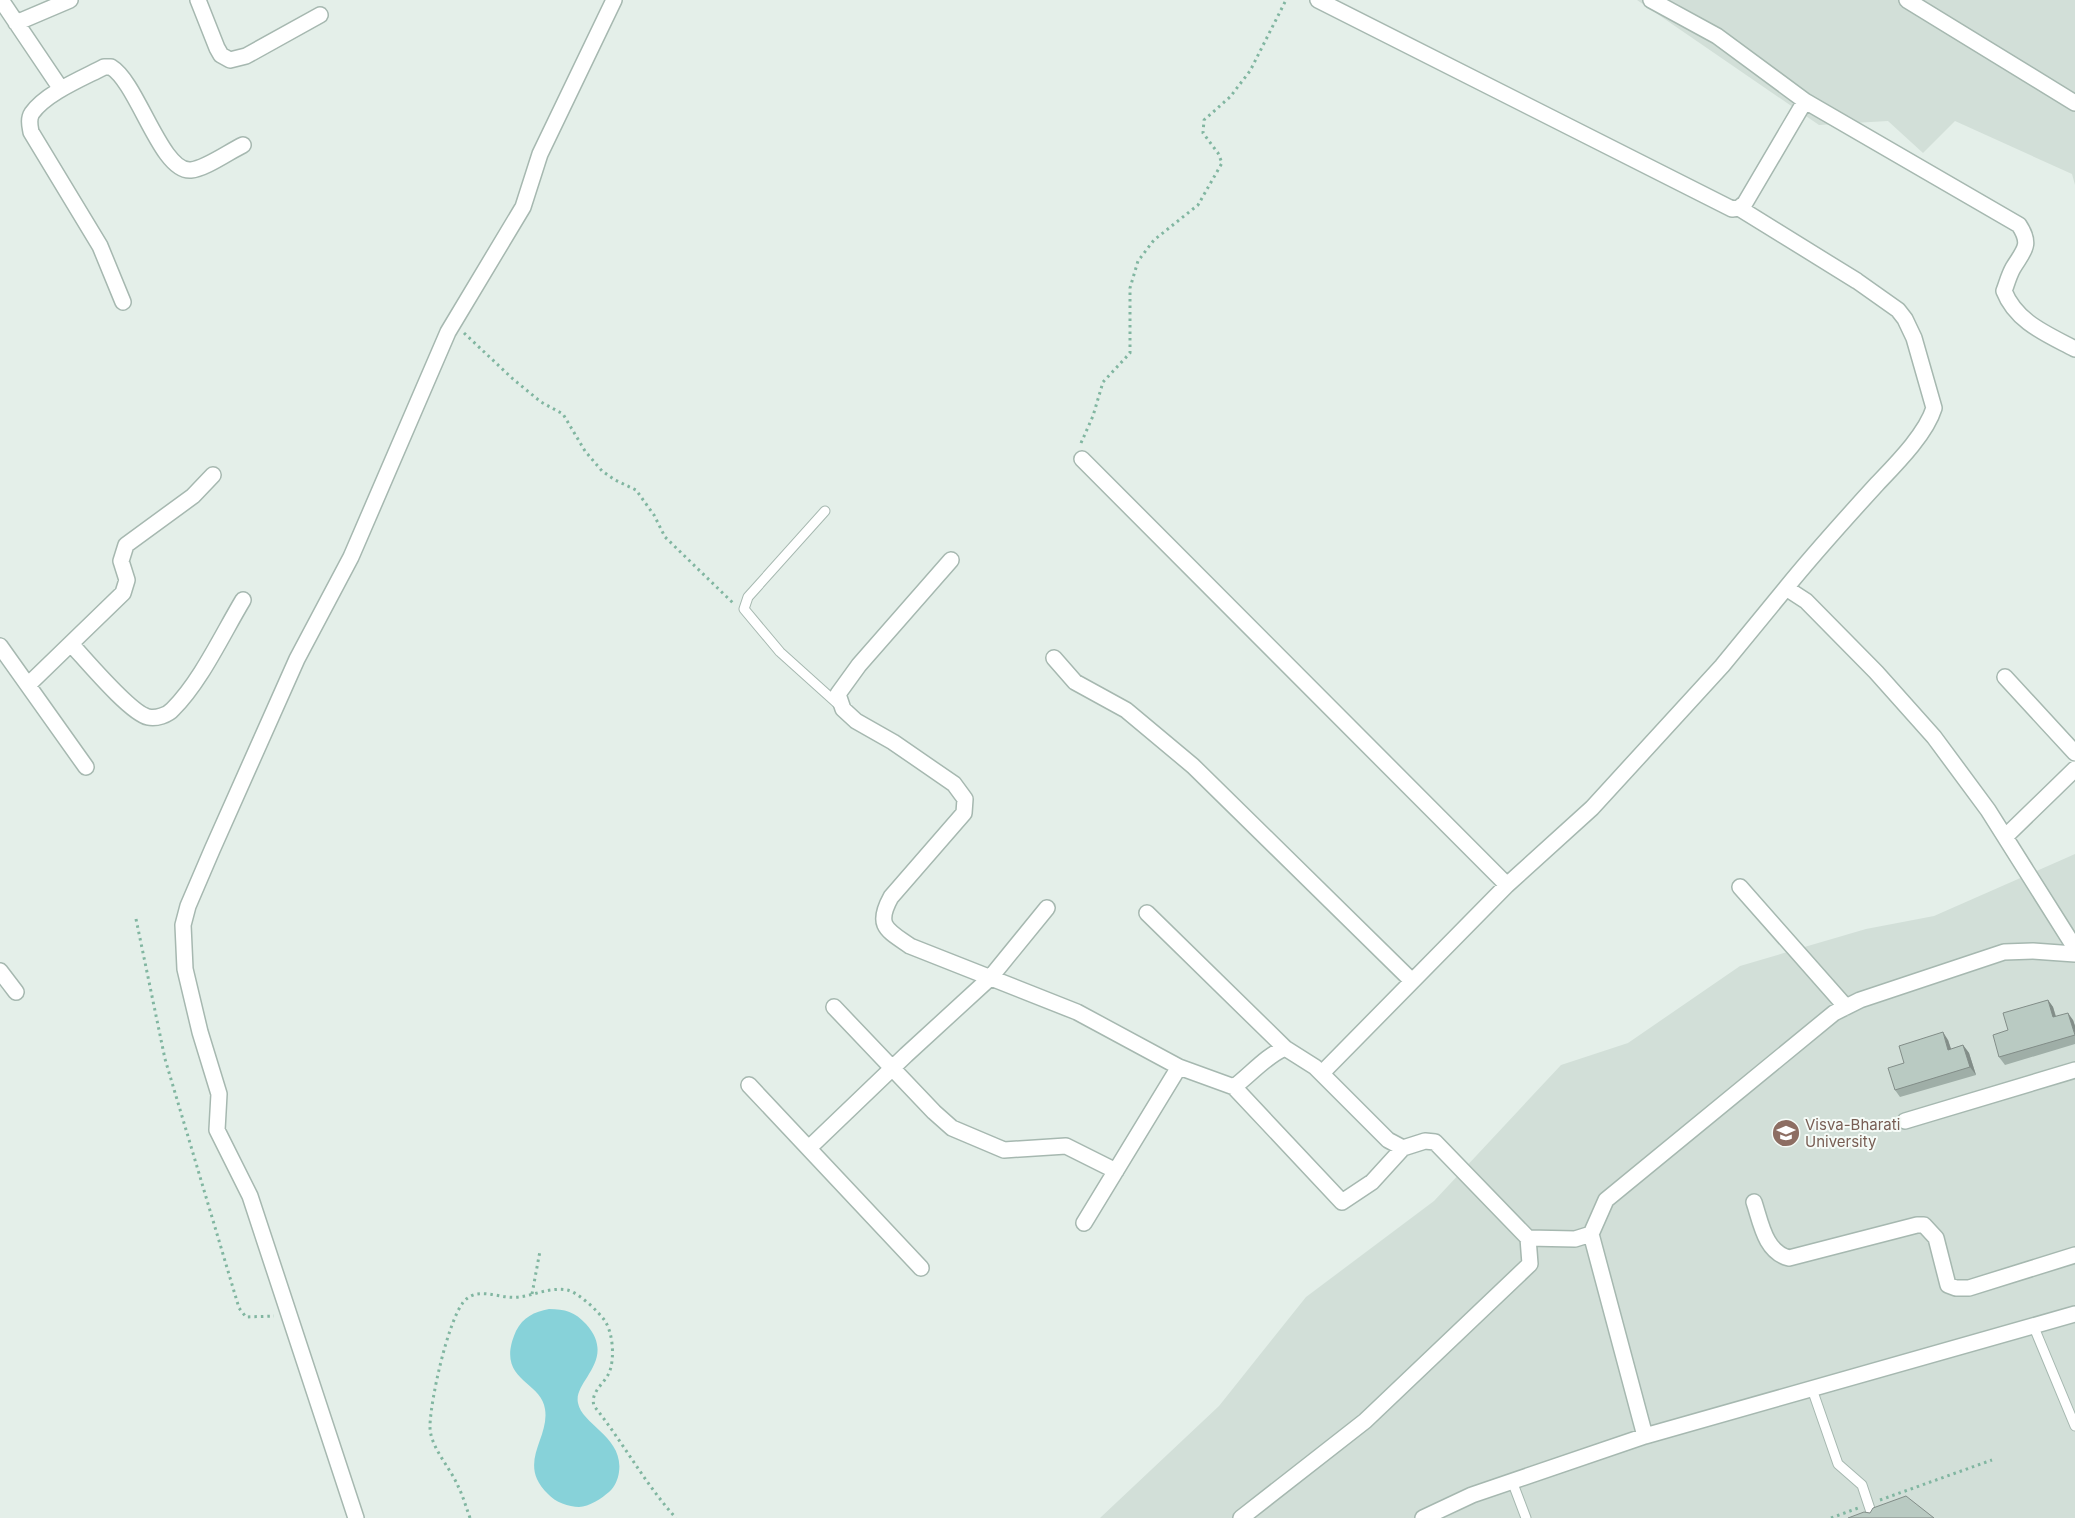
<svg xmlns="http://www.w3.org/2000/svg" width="2075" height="1518" viewBox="0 0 2075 1518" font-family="Inter,sans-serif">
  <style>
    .built { fill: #d2dfd8 }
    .water { fill: #87d2d9 }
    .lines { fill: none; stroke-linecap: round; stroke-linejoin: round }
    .lane-casing { stroke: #a6b8b0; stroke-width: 11 }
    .street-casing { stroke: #a6b8b0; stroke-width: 18 }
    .path { stroke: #81b6a1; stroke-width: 3; stroke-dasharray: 2.5 4; stroke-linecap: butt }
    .lane { stroke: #fff; stroke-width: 9 }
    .street { stroke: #fff; stroke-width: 15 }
    .wall { fill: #9faea7 }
    .shaded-wall { fill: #828d88 }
    .building { fill: #b9cac2; stroke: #828d88 }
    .labels { text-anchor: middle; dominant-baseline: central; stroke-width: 4; stroke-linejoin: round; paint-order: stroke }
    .education-label { font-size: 15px; fill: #785e54; stroke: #f5fbf7; text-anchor: start }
  </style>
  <rect width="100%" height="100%" fill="#e4efe9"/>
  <path class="built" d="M 1637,0 L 2075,0 L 2075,185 L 2072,174 L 1955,121 L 1923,153 L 1888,121 L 1819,125 Z
    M 2075,854 L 2075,1518 L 1100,1518 L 1219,1406 L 1306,1297 L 1434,1201 L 1561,1065 L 1628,1043 L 1740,966 L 1866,929 L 1934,916 Z"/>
  <path class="water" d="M 549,1309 C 565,1309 575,1312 586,1324 C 618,1360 573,1381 578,1403 C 582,1425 624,1437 619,1472 C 618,1479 615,1487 609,1492 C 602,1498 589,1507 579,1507 C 569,1507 555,1502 548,1494 C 516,1463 550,1439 545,1409 C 541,1380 494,1381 516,1331 C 523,1317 534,1312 549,1309 Z"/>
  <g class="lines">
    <defs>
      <path id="lane" d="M 825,511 L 748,597 L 744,609 L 780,652 L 840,706
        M 2033,1325 L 2075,1426
        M 1812,1389 L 1838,1464 L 1862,1485 L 1871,1512
        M 1512,1481 L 1526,1518"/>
      <path id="street" d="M 1,0 L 61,89
        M 198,0 L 217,48 L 221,55 L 230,60 L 246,56 L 320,15
        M 1318,0 L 1732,209 L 1739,208 L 1745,203 L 1805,101
        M 1651,0 L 1717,36 L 1805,101 L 2019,225 C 2032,245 2024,250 2013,268 C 2009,275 2007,283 2004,291 C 2016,322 2047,334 2075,349
        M 1907,0 L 2075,103
        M 16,23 L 70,0
        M 1739,208 L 1857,281 L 1898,310 L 1905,319 L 1914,338 L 1934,408 C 1926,434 1896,464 1877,484 C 1846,518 1815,552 1786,588
        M 123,302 L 100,246 L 31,132 C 30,126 28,119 32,113 C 46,93 83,78 104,67 L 111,67 C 138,83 161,173 191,170 C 205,169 230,151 243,145
        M 1082,459 L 1507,885 L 1322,1073
        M 951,560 L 859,665 L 838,694 L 843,709 L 856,721 L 893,742 L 954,784 L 965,799 L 964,813 L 891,897 C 875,926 887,930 910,946 L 1077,1012 L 1179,1067 L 1234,1087 C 1250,1075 1267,1055 1285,1048 L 1315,1067 L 1388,1140 L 1403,1148 L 1425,1141 L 1435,1142 L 1528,1238 L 1575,1239 L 1591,1234
        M 71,644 C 86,660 130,713 148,717 C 156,719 168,715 173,709 C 201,681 222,635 243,600
        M 0,646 L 86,767
        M 1054,658 L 1075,682 L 1126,710 L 1193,766 L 1412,981
        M 2005,677 L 2075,753
        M 28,685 L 123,593 L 127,580 L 121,561 L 126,545 L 193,496 L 213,475
        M 2005,837 L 2075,769
        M 1507,885 L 1592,808 L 1722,666 L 1786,588 L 1806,601 L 1876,672 L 1934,737 L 1988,810 L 2075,948
        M 1740,887 L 1846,1007
        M 1147,913 L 1285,1048
        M 0,971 L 16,992
        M 834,1007 L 934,1112 L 952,1128 L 1004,1150 L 1066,1146 L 1116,1171
        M 749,1085 L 921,1268
        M 1234,1087 L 1342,1202 L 1372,1182 L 1403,1148
        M 1905,1121 L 2075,1070
        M 809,1148 L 906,1055 L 990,978 L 1047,908
        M 1754,1202 C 1761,1223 1765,1252 1789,1258 L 1917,1225 L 1924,1225 L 1936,1238 L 1948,1285 L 1956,1288 L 1969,1288 L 2075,1255
        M 1084,1223 L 1179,1067
        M 1645,1436 L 1591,1234 L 1606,1200 L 1834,1013 L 1860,1000 L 2004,952 L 2033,951 L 2075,954
        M 356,1518 L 250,1196 L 217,1130 L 219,1094 L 200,1032 L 185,969 L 183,925 L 188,906 L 212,850 L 297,659 L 351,557 L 448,332 L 523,207 L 540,154 L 614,0
        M 1241,1518 L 1365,1421 L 1530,1264 L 1528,1238
        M 1423,1518 L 1472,1495 L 1645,1436 L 2075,1314"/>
    </defs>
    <use href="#lane" class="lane-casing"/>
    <use href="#street" class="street-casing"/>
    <path class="path" d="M 464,333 L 513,379 L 541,402 L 563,414 L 585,451 L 602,471 L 615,480 L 636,490 L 654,515 L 665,537 L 733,603
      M 1081,443 L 1093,416 L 1103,382 L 1130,353 L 1130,288 L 1138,261 L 1154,240 L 1198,205 L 1222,163 L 1218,153 L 1203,133 L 1204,120 L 1230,97 L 1250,71 L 1286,0
      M 136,919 L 165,1059 L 239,1308 L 246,1317 L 274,1316
      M 532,1294 L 540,1251
      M 1880,1500 L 1992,1460
      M 470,1518 C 466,1507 463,1496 458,1486 C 450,1467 429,1446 430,1425 C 431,1398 447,1326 462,1304 C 465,1299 471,1295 477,1294 C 491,1292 505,1299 519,1297 C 535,1295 550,1287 567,1290 C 578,1292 599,1312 605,1321 C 613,1333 615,1359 609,1373 C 604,1384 590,1392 594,1406 C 623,1442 645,1484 676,1518
      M 1831,1518 L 1858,1508"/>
    <use href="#lane" class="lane"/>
    <use href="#street" class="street"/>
  </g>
  <path class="wall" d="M 2048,1000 L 2053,1007 L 2056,1016 L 2073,1020 L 2075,1026 L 2075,1044 L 2005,1065 L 1999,1057 Z
    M 1948,1040 L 1951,1049 L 1963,1045 L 1969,1053 L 1976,1075 L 1900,1097 L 1895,1090 L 1904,1063 Z"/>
  <path class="shaded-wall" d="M 2048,1000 L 2053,1007 L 2058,1025 L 2053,1017 Z
    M 2068,1013 L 2073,1020 L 2075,1026 L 2075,1035 Z
    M 1943,1032 L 1948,1040 L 1954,1058 L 1948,1050 Z
    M 1963,1045 L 1969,1053 L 1976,1075 L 1970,1067 Z"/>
  <path class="building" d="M 2048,1000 L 2053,1017 L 2068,1013 L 2075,1035 L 1999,1057 L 1993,1035 L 2008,1030 L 2003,1013 Z
    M 1943,1032 L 1948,1050 L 1963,1045 L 1970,1067 L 1895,1090 L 1888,1068 L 1904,1063 L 1899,1046 Z
    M 1906,1496 L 1934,1518 L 1848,1518 L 1864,1512 L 1870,1513 L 1873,1508 Z"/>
  <defs>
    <symbol id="university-disc" viewBox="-11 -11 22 22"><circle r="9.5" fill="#8d6e63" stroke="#f5fbf7"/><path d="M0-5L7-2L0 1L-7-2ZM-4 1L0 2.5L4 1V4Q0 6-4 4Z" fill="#fff"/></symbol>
  </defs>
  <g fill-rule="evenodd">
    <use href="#university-disc" x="1770" y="1117" width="32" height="32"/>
  </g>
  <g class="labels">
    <g class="education-label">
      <text x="1805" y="1124">Visva-Bharati<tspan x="1805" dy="17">University</tspan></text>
    </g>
  </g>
</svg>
